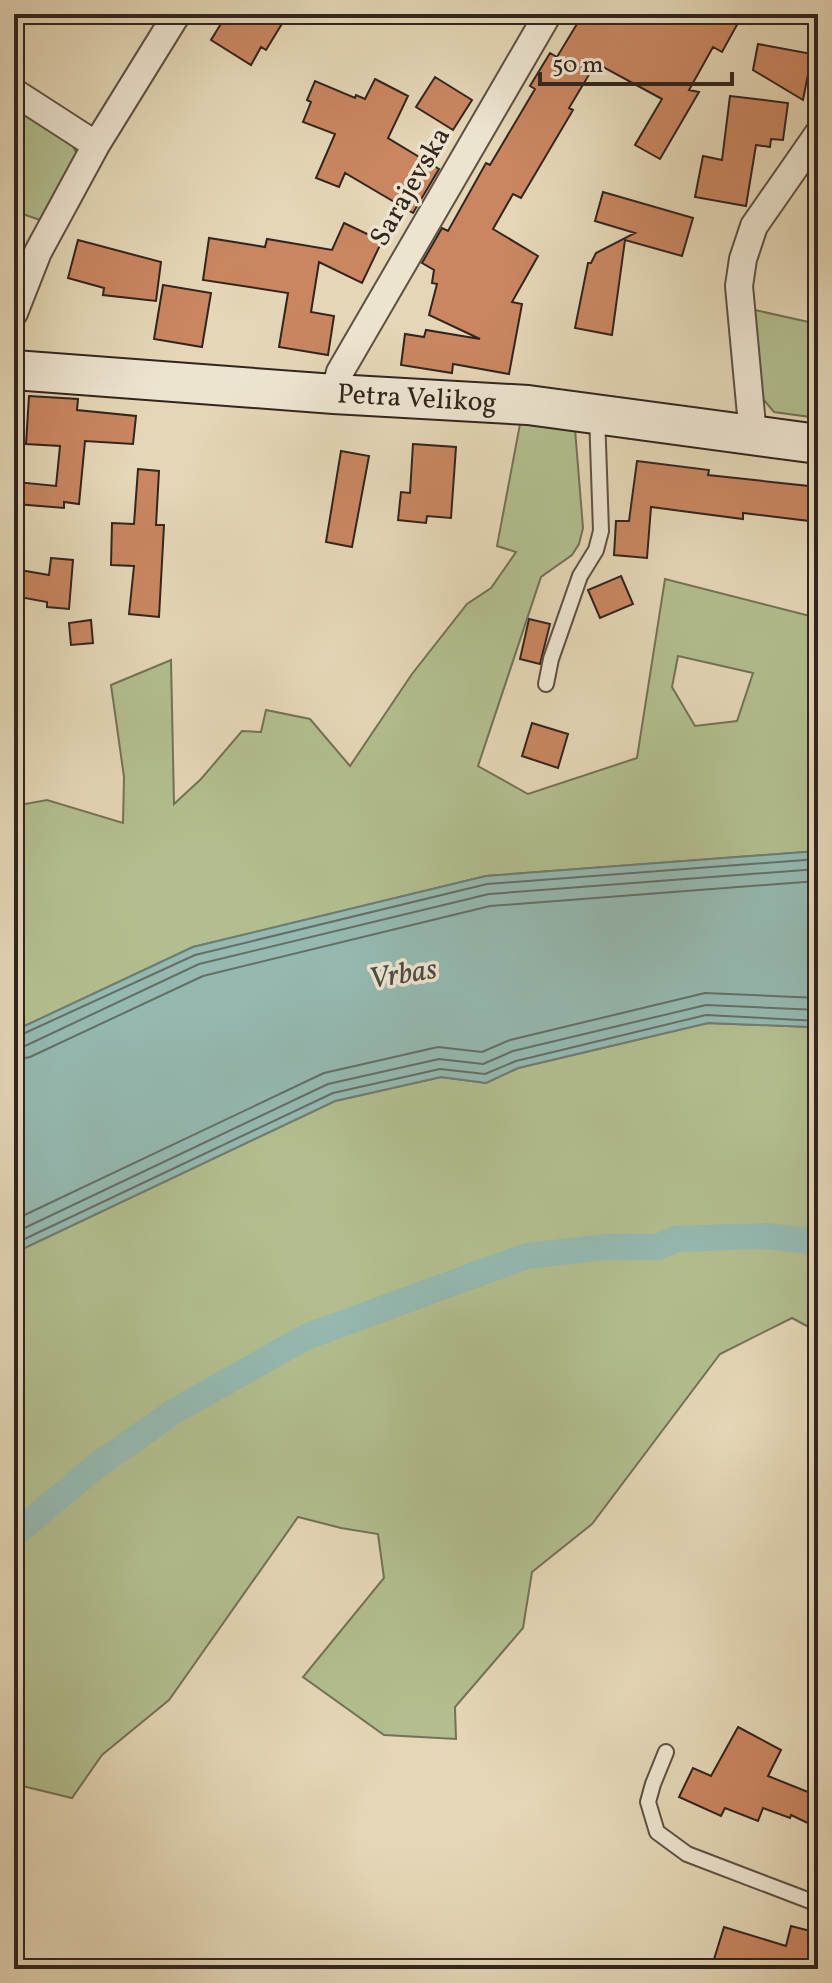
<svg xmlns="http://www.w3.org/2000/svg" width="832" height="1983" viewBox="0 0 832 1983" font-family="Vollkorn,serif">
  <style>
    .green { fill: #b2be8f; stroke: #727256; stroke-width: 2; fill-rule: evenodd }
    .water { fill: #95b9b1; stroke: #6d7e76; stroke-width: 2 }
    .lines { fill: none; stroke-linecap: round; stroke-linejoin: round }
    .shore { stroke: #646f68; stroke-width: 2 }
    .canal { stroke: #95b9b1; stroke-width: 26 }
    .building { fill: #c98661; stroke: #32251e; stroke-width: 2 }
    .lane-casing { stroke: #5e5144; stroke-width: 18 }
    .street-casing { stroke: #5e5144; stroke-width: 30 }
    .secondary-casing { stroke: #32251e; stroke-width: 42 }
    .lane { stroke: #ede4d0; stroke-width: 14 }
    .street { stroke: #ede4d0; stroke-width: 26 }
    .secondary { stroke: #ede4d0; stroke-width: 38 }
    .labels { text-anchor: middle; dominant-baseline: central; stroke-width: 7; stroke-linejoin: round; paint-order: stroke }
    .street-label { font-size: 28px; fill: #32251e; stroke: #ede4d0 }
    .water-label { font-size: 30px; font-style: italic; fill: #4b4a43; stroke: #ede4d0 }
  </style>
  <rect width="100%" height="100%" fill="#e4d6b6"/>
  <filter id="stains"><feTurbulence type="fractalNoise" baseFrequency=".0025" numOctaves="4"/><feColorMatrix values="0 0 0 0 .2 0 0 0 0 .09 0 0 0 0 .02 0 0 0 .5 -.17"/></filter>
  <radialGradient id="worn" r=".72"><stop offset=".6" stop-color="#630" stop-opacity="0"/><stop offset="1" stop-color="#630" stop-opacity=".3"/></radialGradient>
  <path class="green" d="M 14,107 L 71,143 L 76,152 L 76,160 L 40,220 L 14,211 Z
    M 750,309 L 818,324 L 818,418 L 774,412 L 758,393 Z
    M 520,424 L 575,429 L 583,528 L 579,544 L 572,555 L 541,577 L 478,766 L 528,794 L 637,758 L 665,579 L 818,618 L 818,851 L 486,876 L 193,947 L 14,1031 L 14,806 L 47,800 L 123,823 L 124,777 L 111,685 L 171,660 L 174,804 L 201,779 L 242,731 L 261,732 L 266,710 L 310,719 L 350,766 L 412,674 L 467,604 L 491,588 L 516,552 L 497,546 ZM 678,656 L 753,673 L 737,721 L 695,726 L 672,687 Z
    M 708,1023 L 810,1027 L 818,1030 L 818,1332 L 792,1318 L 720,1354 L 592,1524 L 532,1572 L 523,1628 L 455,1707 L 456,1739 L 384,1735 L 303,1677 L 384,1578 L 378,1534 L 341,1528 L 298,1517 L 169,1700 L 102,1755 L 72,1798 L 14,1784 L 14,1253 L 335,1101 L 441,1077 L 486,1083 L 518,1068 Z"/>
  <path class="water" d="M 818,851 L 818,1030 L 810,1027 L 708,1023 L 518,1068 L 486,1083 L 441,1077 L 335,1101 L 14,1253 L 14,1031 L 193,947 L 486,876 Z"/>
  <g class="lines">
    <path class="shore" d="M 14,1038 L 195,955 L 487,884 L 818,859
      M 14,1048 L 25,1046 L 199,964 L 489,894 L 818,869
      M 14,1060 L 30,1057 L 203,976 L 490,906 L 818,881
      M 14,1220 L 324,1073 L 438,1047 L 482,1052 L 510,1040 L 705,993 L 818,998
      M 14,1233 L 328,1084 L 439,1059 L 483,1064 L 513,1051 L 706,1005 L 818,1010
      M 14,1244 L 333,1093 L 440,1069 L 485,1074 L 516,1061 L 706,1015 L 818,1021"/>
    <path class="canal" d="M 14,1535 L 96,1466 L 176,1410 L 306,1337 L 436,1289 L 527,1256 L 607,1247 L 658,1247 L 676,1239 L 766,1236 L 818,1242"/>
  </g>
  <path class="building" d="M 227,14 L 269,14 L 283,22 L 266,50 L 261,47 L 251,65 L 211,40 Z
    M 583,14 L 743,14 L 722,52 L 713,47 L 689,90 L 699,92 L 660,159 L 635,145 L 662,99 L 596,63 L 569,108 L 573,110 L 521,198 L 513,194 L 493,229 L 538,256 L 512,302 L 522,304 L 509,374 L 453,364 L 452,373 L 401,365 L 405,334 L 424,337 L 426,330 L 480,339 L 429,315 L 437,284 L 432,283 L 434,270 L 422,263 L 442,228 L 448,231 L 486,163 L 490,165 L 535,89 L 530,86 L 550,53 L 557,57 Z
    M 758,44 L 812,54 L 803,100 L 753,70 Z
    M 435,77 L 472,100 L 453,130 L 416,107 Z
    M 375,79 L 408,96 L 388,138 L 439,169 L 413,213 L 345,173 L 339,187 L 316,178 L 335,134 L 303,122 L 311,102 L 307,100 L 315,81 L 355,98 L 356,95 L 365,99 Z
    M 730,96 L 788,103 L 783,140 L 771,139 L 770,147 L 756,145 L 746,206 L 695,197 L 703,156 L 722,160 Z
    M 603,192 L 693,218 L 682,256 L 625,240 L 612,335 L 575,328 L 588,263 L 591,263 L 596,253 L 635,233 L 595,221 Z
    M 344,223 L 382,241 L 362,283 L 319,262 L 311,312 L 334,316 L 328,355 L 279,347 L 288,293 L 203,280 L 209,238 L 265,247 L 267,239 L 332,250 Z
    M 78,240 L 161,262 L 156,301 L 103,295 L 104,288 L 68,278 Z
    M 163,285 L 211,293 L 202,347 L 154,339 Z
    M 29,396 L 78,399 L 77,410 L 136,416 L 133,444 L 85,441 L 79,504 L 64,502 L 64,508 L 16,504 L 17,482 L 56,486 L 60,446 L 26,444 Z
    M 413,444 L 456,447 L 451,518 L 427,516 L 426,523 L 398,520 L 401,492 L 410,493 Z
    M 341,451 L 369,456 L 352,547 L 326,542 Z
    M 637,461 L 709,470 L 708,475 L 818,487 L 818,522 L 743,513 L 743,519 L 651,507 L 647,558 L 614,555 L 616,521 L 629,521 Z
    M 138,469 L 159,471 L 156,525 L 164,525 L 159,617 L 129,614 L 134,566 L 111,565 L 112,523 L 134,524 Z
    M 51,558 L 73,560 L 69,609 L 47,607 L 47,602 L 14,596 L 14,569 L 49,575 Z
    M 621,576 L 633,604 L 600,618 L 588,590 Z
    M 529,619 L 550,624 L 540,664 L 520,659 Z
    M 91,620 L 93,643 L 71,645 L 69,623 Z
    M 532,723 L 568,734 L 558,768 L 522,756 Z
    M 738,1727 L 781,1750 L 768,1776 L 818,1796 L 818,1828 L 791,1815 L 790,1818 L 763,1808 L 758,1821 L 725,1808 L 721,1816 L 679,1797 L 693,1768 L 711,1776 Z
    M 791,1926 L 818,1933 L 818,1969 L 711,1969 L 724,1927 L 786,1946 Z"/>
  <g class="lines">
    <defs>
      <path id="lane" d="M 546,684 L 551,659 L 580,576 L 596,550 L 601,531 L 597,414
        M 666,1752 L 653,1784 L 648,1802 L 657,1832 L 687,1854 L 818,1904"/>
      <path id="street" d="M 14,92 L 96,145
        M 14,313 L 38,252 L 96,145 L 177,14
        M 334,394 L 340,372 L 548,14
        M 753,436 L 739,286 L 743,259 L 754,226 L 818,134"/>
      <g id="secondary">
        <path id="s1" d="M 14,370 L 334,394 L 528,405 L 818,444"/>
      </g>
    </defs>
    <use href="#lane" class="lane-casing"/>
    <use href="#street" class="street-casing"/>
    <use href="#secondary" class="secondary-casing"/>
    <use href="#lane" class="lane"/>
    <use href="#street" class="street"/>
    <use href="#secondary" class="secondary"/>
  </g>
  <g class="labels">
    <g class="street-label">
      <text transform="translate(411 187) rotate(-60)">Sarajevska</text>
      <text stroke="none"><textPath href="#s1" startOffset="404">Petra Velikog</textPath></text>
    </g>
    <g class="water-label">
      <text transform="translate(403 975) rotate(-9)">Vrbas</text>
    </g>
  </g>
  <rect width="832" height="1983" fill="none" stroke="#e4d6b6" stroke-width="48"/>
  <rect x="16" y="16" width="800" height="1951" fill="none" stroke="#32251e" stroke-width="4"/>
  <rect x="24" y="24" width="784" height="1935" fill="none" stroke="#32251e" stroke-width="2"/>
  <path d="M540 72v12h192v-12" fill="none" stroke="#32251e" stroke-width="4"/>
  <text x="552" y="72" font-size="24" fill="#32251e" stroke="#ede4d0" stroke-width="6" paint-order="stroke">50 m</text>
  <rect width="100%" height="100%" filter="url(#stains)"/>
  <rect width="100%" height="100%" fill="url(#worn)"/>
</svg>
